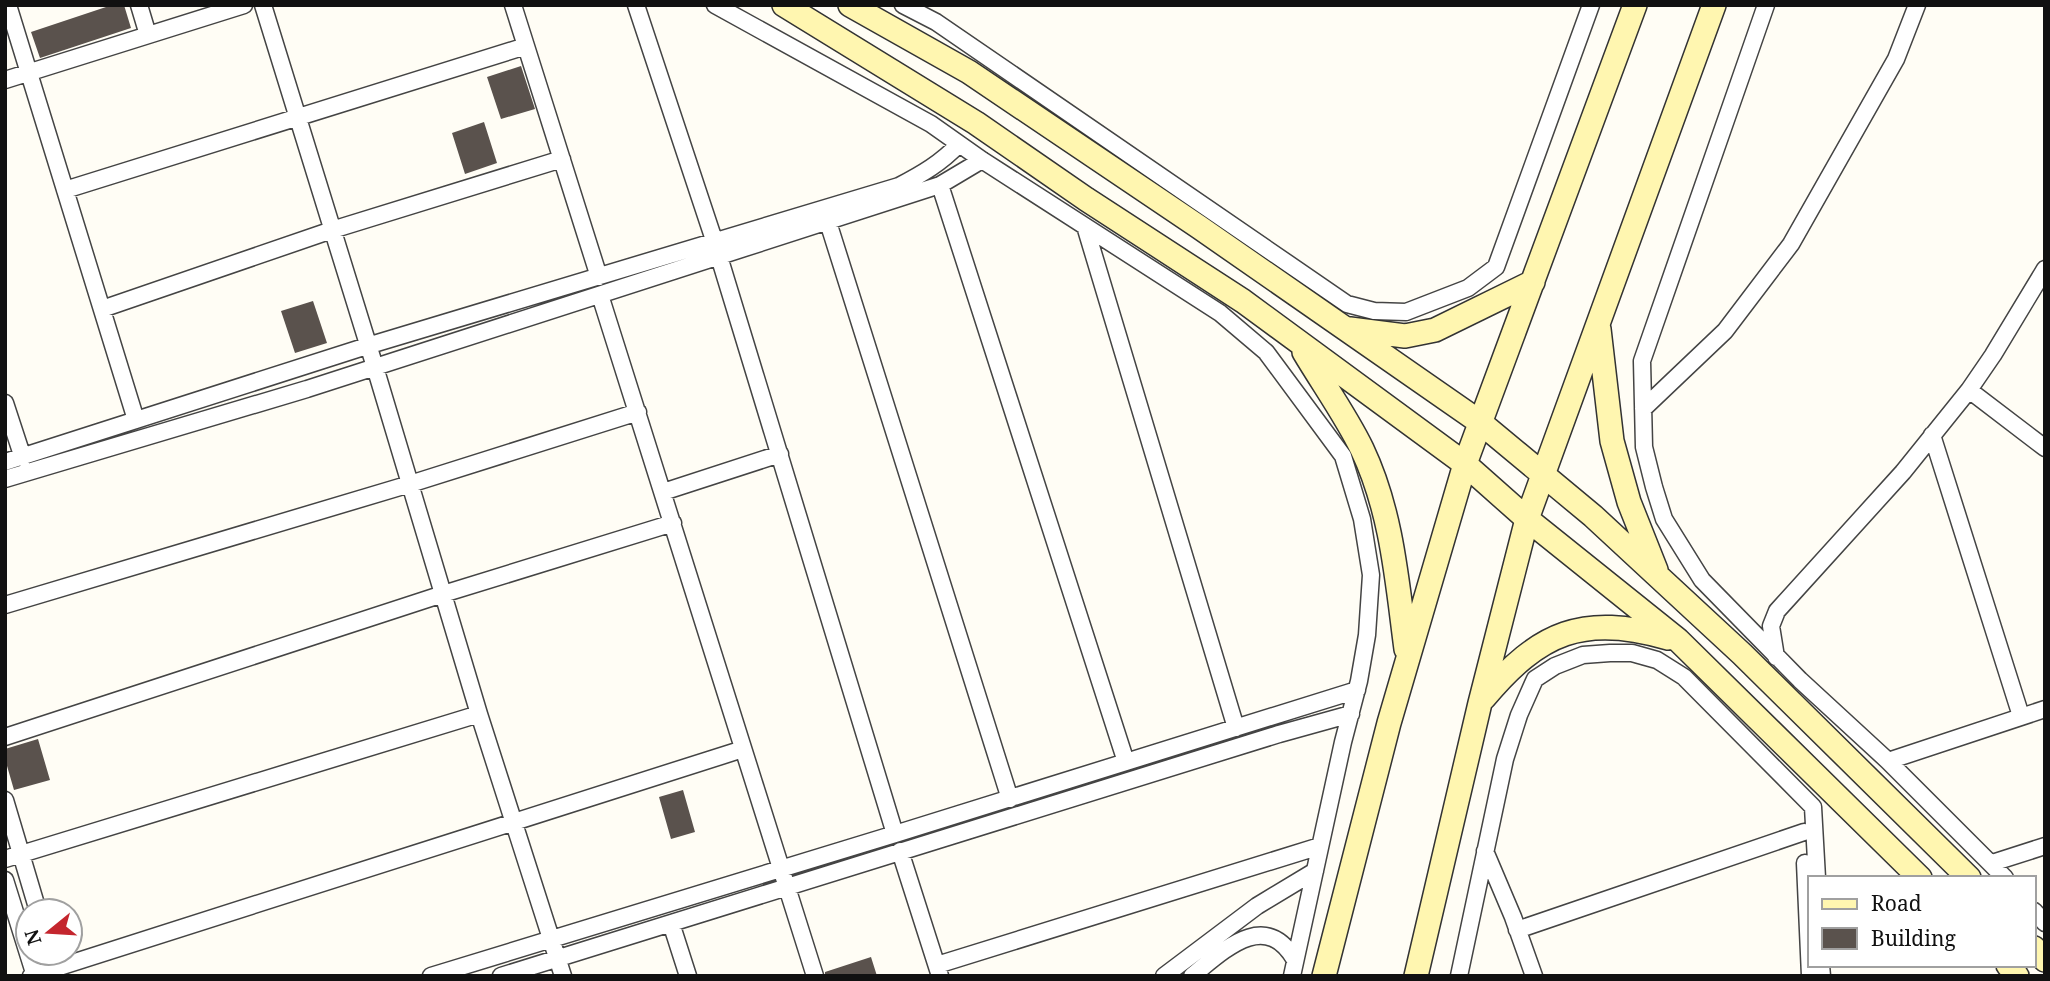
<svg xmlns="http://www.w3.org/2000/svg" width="2050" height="981" viewBox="0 0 2050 981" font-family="'Noto Serif',serif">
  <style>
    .building { fill: #5a524d }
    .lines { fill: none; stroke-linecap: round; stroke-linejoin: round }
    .minor-casing { stroke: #444; stroke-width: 19 }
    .secondary-casing { stroke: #333; stroke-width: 26 }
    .minor { stroke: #fff; stroke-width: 16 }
    .secondary { stroke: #fff6b0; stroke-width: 23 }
  </style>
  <rect width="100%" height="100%" fill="#fffdf5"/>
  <path class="building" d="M 112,5 L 124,5 L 131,28 L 40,58 L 31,32 Z
    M 521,66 L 535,109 L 501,119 L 487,77 Z
    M 484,122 L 497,163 L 465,174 L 452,133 Z
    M 313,301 L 327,343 L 295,353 L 281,311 Z
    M 38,739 L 50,780 L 14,790 L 5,759 L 5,749 Z
    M 683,790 L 695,832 L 671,839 L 659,797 Z
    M 871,957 L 877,976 L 825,976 L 825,972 Z"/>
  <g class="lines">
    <defs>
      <path id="minor" d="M 8,5 L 136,420
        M 139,5 L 148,35
        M 263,5 L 375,367 L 479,714 L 563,976
        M 513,5 L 599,277
        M 636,5 L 714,240 L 895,834
        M 715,5 L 931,124 L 982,160 L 1220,313 L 1266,352 L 1343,456 L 1362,519 L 1371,575 L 1367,635 L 1359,681 L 1343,742 L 1292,976
        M 903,5 L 936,22 L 1347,304 L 1374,311 L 1406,312 L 1468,288 L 1496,267 L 1591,5
        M 1766,5 L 1642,361 L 1644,447 L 1654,487 L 1664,519 L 1702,580 L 1800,680 L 1888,761 L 2005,878
        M 5,80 L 244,5
        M 940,185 L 1126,762
        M 65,190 L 526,46
        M 828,222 L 1010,799
        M 1085,226 L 1236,728
        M 600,295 L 815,976
        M 102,309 L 332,230 L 562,159
        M 1969,390 L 2045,448
        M 5,403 L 23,458
        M 1643,409 L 1725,331 L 1791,244 L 1896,59 L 1917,5
        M 1932,435 L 2021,716
        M 5,462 L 367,346 L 899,186 C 922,174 941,163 959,144
        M 5,479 L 307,389 L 940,185 L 982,160
        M 663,492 L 780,454
        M 5,605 L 410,484 L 638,412
        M 1776,657 L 1771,626 L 1777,611 L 1903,472 L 1969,390 L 1993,355 L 2045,269
        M 5,737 L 443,594 L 673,523
        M 1888,761 L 2045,709
        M 5,800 L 38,911
        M 900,851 L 940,976
        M 1485,851 L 1513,917 L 1534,976
        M 5,859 L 479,714
        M 1805,863 L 1810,976
        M 1992,863 L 2045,846
        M 5,880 L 35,976
        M 2034,911 L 2045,923
        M 671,923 L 688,976
        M 1517,930 L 1804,832
        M 937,965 L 1320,846
        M 1821,965 L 1822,976
        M 31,976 L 743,749
        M 431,976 L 895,834 L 1357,690
        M 501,976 L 1279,734 L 1351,714
        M 1164,976 L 1257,906 L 1315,871
        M 1192,976 C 1224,950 1265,909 1295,960
        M 1459,976 L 1505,759 L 1519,715 L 1535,679 L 1555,666 L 1583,655 L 1610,653 L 1632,653 L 1657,660 L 1684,677 L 1813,807 L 1817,878"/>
      <path id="secondary" d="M 784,5 L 976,123 L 1086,199 L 1243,301 L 1465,464 L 1527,519 L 1678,640 L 1920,878
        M 850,5 L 969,72 L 1199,227 L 1481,423 L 1593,516 L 1742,654 L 1969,878
        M 1350,329 L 1405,336 L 1435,330 L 1533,282
        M 1599,329 L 1612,441 L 1629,502 L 1656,570
        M 1304,352 C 1323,384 1346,416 1362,449 C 1392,512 1397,581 1406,649
        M 1484,698 C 1539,632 1584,613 1668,638
        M 2034,948 L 2045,960
        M 2008,965 L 2017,976
        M 1324,976 L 1389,723 L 1465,464 L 1635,5
        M 1416,976 L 1480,703 L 1527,519 L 1714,5"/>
    </defs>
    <use href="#minor" class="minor-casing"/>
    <use href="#secondary" class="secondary-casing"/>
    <use href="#minor" class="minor"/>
    <use href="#secondary" class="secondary"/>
  </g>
  <rect width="2050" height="981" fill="none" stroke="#111111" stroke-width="14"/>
  <rect x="1808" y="876" width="228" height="91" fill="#ffffff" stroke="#a0a0a0" stroke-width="2"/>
  <rect x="1822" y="899" width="35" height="10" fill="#fff6b0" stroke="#a0a0a0" stroke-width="2"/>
  <text x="1871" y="911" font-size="21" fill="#111111">Road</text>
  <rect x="1822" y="928" width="35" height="21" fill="#5a524d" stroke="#a0a0a0" stroke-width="2"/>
  <text x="1871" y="946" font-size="21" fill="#111111">Building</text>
  <g transform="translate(49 932) rotate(252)"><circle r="33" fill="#ffffff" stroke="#a0a0a0" stroke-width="2"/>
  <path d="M0-5L12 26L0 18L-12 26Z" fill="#c4262e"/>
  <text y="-10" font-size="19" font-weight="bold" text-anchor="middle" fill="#111111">N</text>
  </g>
</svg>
